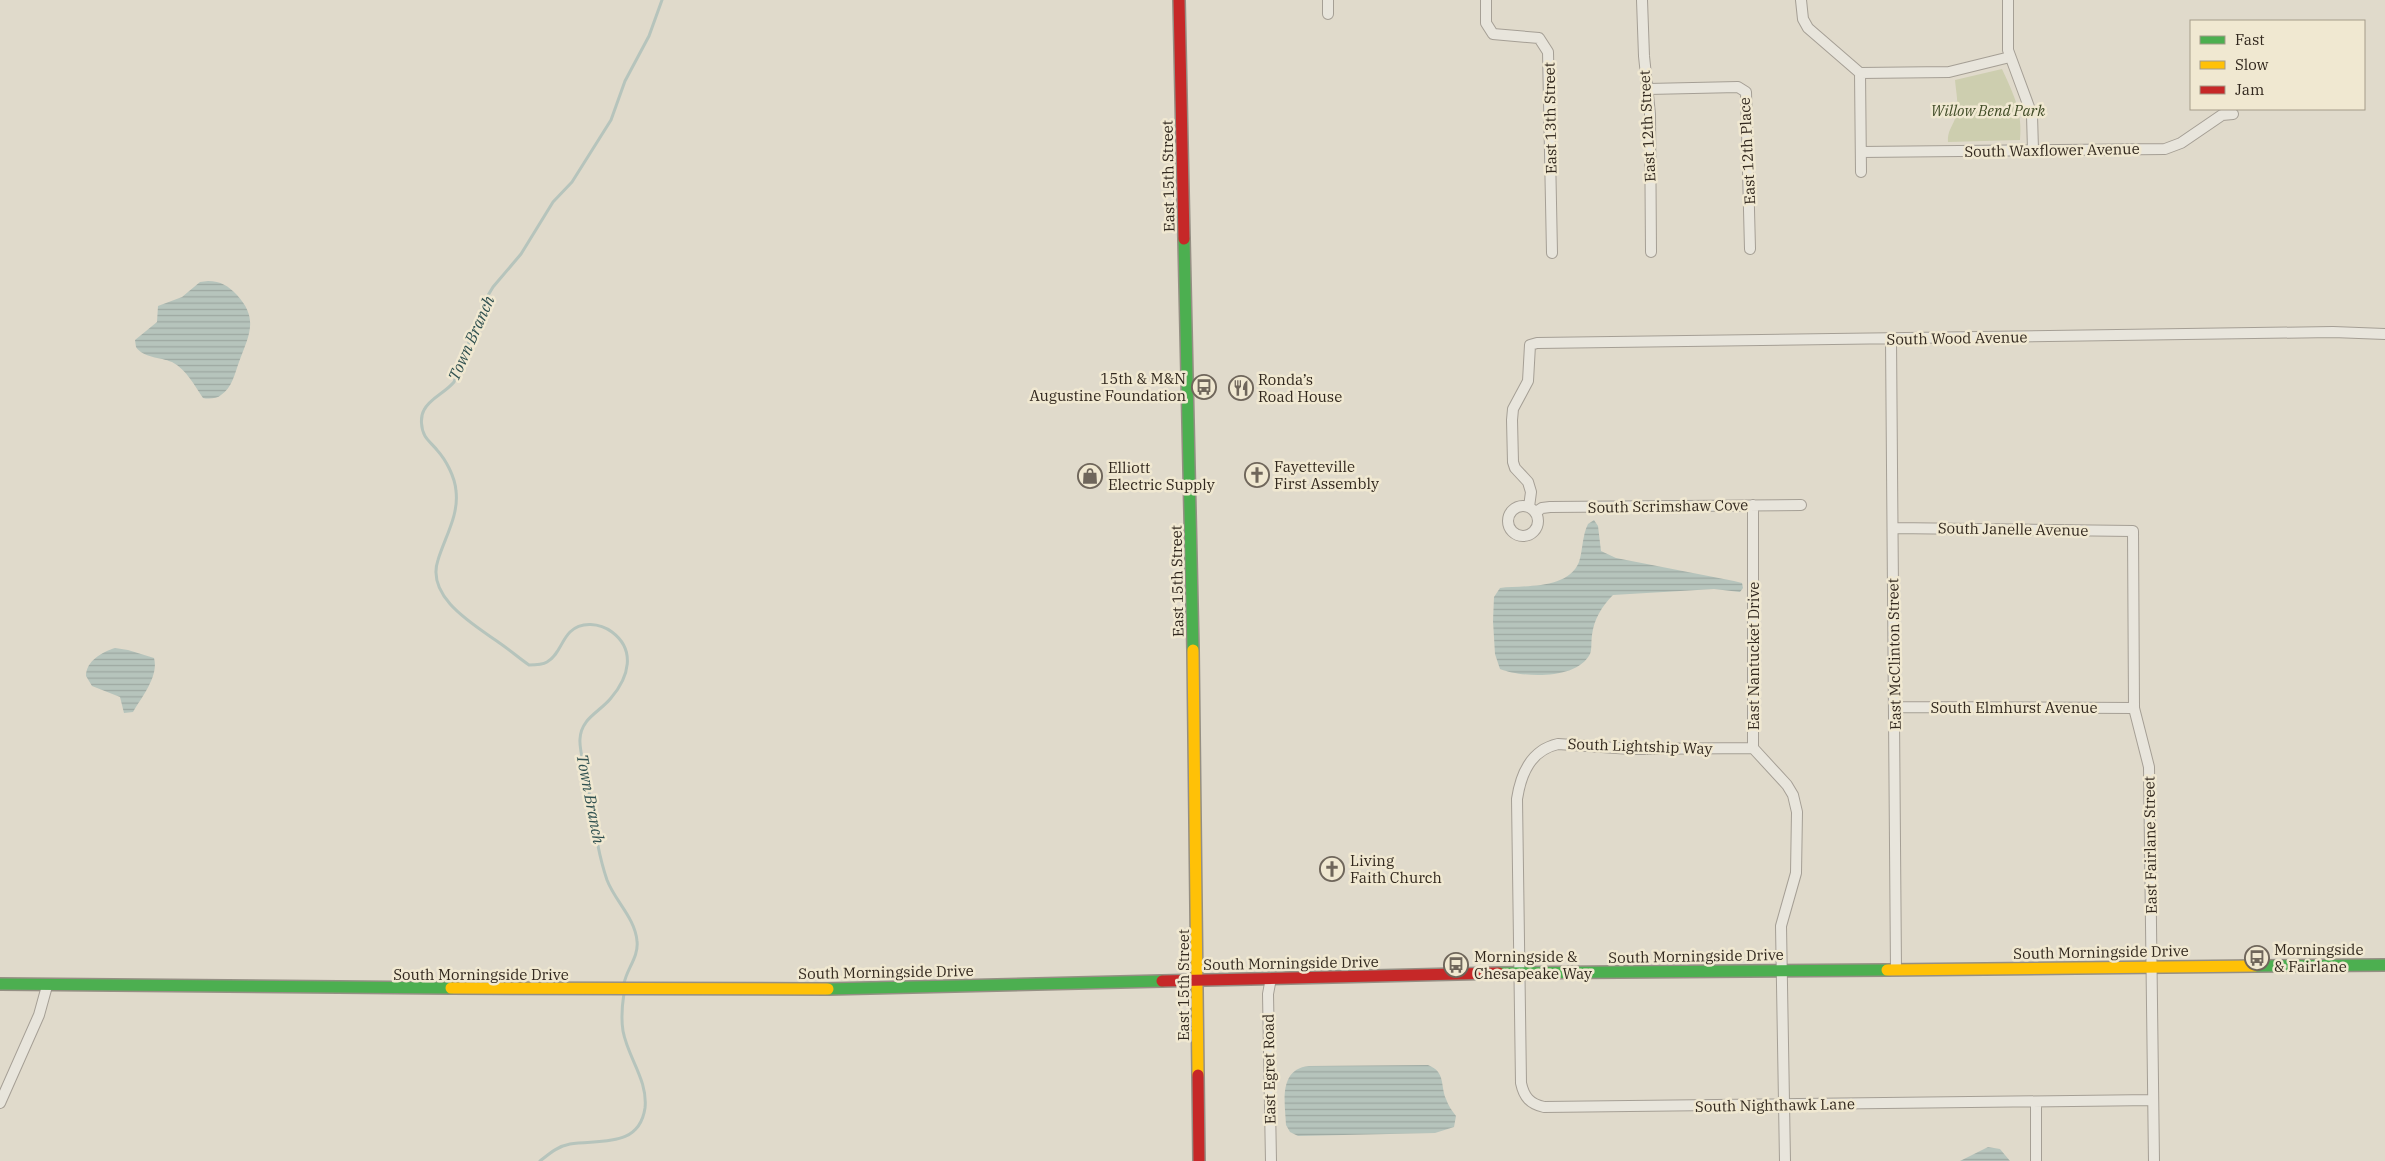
<svg xmlns="http://www.w3.org/2000/svg" width="2385" height="1161" viewBox="0 0 2385 1161" font-family="'IBM Plex Serif',serif">
  <style>
    .park { fill: #cdceaf }
    .water { fill: url(#water-rules) }
    .lines { fill: none; stroke-linecap: round; stroke-linejoin: round }
    .stream { stroke: #b6c4bc; stroke-width: 3 }
    .street-casing { stroke: #a59f95; stroke-width: 12 }
    .fast-casing { stroke: #958f84; stroke-width: 14 }
    .slow-casing { stroke: #958f84; stroke-width: 14 }
    .jam-casing { stroke: #958f84; stroke-width: 14 }
    .street { stroke: #e8e5dc; stroke-width: 10 }
    .fast { stroke: #4caf50; stroke-width: 11 }
    .slow { stroke: #ffc107; stroke-width: 11 }
    .jam { stroke: #c62828; stroke-width: 11 }
    .labels { text-anchor: middle; dominant-baseline: central; stroke-width: 5; stroke-linejoin: round; paint-order: stroke }
    .park-label { font-size: 15px; font-style: italic; fill: #414c27; stroke: #f0e8d1 }
    .street-label { font-size: 15px; fill: #32281e; stroke: #f0e8d1 }
    .poi-label { font-size: 15px; fill: #32281e; stroke: #f0e8d1; text-anchor: start }
    .water-label { font-size: 16px; font-style: italic; fill: #2f504f; stroke: #f0e8d1 }
  </style>
  <defs>
    <pattern id="water-rules" width="6" height="5" patternUnits="userSpaceOnUse" patternTransform="scale(1.25)"><rect width="6" height="5" fill="#b6c4bc"/><path d="M0 2.5h6" fill="none" stroke="#9da8a1"/></pattern>
  </defs>
  <rect width="100%" height="100%" fill="#e0dacb"/>
  <path class="park" d="M 2002,69 C 2013,93 2023,112 2020,140 L 1948,142 C 1947,131 1953,126 1956,116 C 1959,105 1956,92 1955,80 Z"/>
  <path class="water" d="M 208,281 C 221,281 228,286 237,295 C 259,319 249,335 239,362 C 235,373 232,388 221,395 C 217,399 208,399 203,398 C 194,385 187,370 172,362 C 160,357 143,358 136,347 L 135,340 L 157,322 L 158,306 L 182,297 L 200,282 Z
    M 1594,520 L 1598,526 L 1601,551 L 1616,558 L 1734,581 L 1742,583 L 1743,588 L 1740,592 L 1714,589 L 1613,595 C 1602,606 1594,619 1592,635 C 1591,641 1592,650 1590,654 C 1577,680 1523,678 1500,669 L 1495,654 L 1493,621 L 1494,597 L 1500,588 C 1524,585 1568,590 1579,562 C 1583,550 1582,536 1588,524 Z
    M 115,648 L 128,650 L 154,658 C 159,676 142,697 133,712 L 124,713 L 120,697 L 92,686 L 86,676 C 86,661 102,652 115,648 Z
    M 1428,1065 C 1446,1072 1440,1085 1446,1099 C 1448,1105 1452,1111 1456,1116 L 1454,1127 L 1435,1133 L 1298,1136 L 1290,1132 L 1286,1125 C 1285,1103 1278,1069 1309,1066 Z
    M 1988,1147 L 2000,1149 L 2010,1161 L 1960,1161 Z"/>
  <g class="lines">
    <path class="stream" d="M 624,984 C 626,970 639,957 637,941 C 635,918 615,901 607,880 C 596,848 593,813 587,780 C 585,767 579,751 580,739 C 581,718 600,712 611,698 C 629,677 636,650 612,632 C 600,623 581,621 570,632 C 561,641 559,655 547,662 C 542,665 535,665 529,665 C 519,658 511,651 501,644 C 476,626 425,598 438,560 C 445,537 459,515 456,491 C 455,477 446,460 437,450 C 433,445 428,441 425,436 C 421,429 420,417 424,410 C 430,398 445,393 454,382 L 484,302 L 493,287 L 521,254 L 553,202 L 572,182 L 611,120 L 625,81 L 649,36 L 662,0
      M 540,1161 C 549,1154 558,1146 570,1144 C 598,1139 639,1149 645,1108 C 648,1080 628,1058 623,1031 C 621,1019 622,1006 624,993"/>
    <defs>
      <path id="street" d="M 1328,0 L 1328,14
        M 1486,0 L 1486,23 L 1493,34 L 1539,38 L 1548,52 L 1552,253
        M 1642,0 L 1644,56 L 1650,114 L 1651,252
        M 1801,0 L 1803,19 L 1808,28 L 1860,73 L 1861,172
        M 2008,0 L 2008,50 L 2032,115 L 2033,150
        M 1860,73 L 1949,72 L 2010,57
        M 1648,89 L 1738,87 L 1746,92 L 1750,249
        M 1861,152 L 2165,149 L 2181,143 L 2222,115 L 2233,114
        M 1891,339 L 1896,970
        M 1753,505 L 1753,748 L 1787,785 L 1793,795 L 1797,812 L 1796,873 L 1781,926 L 1785,1161
        M1508 521a15 15 0 1 1 30 0a15 15 0 1 1-30 0Z
        M 1529,507 L 1531,492 L 1528,482 L 1515,468 L 1513,462 L 1512,420 L 1513,409 L 1528,381 L 1530,345 L 1537,343 L 2333,332 L 2385,334
        M 1536,512 L 1542,508 L 1550,507 L 1801,505
        M 1893,528 L 2133,531 L 2134,708 L 2149,767 L 2154,1161
        M 1894,707 L 2134,708
        M 1753,748 L 1631,749 L 1558,744 C 1531,750 1521,773 1517,799 L 1521,1083 C 1524,1097 1530,1104 1544,1107 L 2153,1100
        M 2036,1102 L 2036,1161
        M 0,1103 L 39,1015 L 47,986
        M 1271,1161 L 1268,994 L 1271,978"/>
      <path id="fast" d="M 1184,239 L 1193,650
        M 2255,966 L 2385,965
        M 1499,973 L 1887,970
        M 0,984 L 451,988
        M 828,989 L 1162,981"/>
      <path id="slow" d="M 1193,650 L 1198,1075
        M 1887,970 L 2255,966
        M 451,988 L 828,989"/>
      <path id="jam" d="M 1179,0 L 1184,239
        M 1162,981 L 1499,973
        M 1198,1075 L 1199,1161"/>
    </defs>
    <use href="#street" class="street-casing"/>
    <use href="#fast" class="fast-casing"/>
    <use href="#slow" class="slow-casing"/>
    <use href="#jam" class="jam-casing"/>
    <use href="#street" class="street"/>
    <use href="#fast" class="fast"/>
    <use href="#slow" class="slow"/>
    <use href="#jam" class="jam"/>
  </g>
  <defs>
    <symbol id="bus-ring" viewBox="-11 -11 22 22"><circle r="9.5" fill="#f0e8d1" stroke="#6f665b" stroke-width="1.5"/><path d="M-5-6H5V4H4V6H2V4H-2V6H-4V4H-5ZM-3.5-4V0h7V-4ZM-3.5 1.2v1.5H-2V1.2ZM2 1.2v1.5H3.5V1.2Z" fill="#6f665b"/></symbol>
    <symbol id="restaurant-ring" viewBox="-11 -11 22 22"><circle r="9.5" fill="#f0e8d1" stroke="#6f665b" stroke-width="1.5"/><path d="M-5-6h1v4h1v-4h1v4h1v-4h1v5L-1.5 .5V6h-2V.5L-5-1ZM5-6V6H3V1.5H1.5Q1.5-4 5-6Z" fill="#6f665b"/></symbol>
    <symbol id="church-ring" viewBox="-11 -11 22 22"><circle r="9.5" fill="#f0e8d1" stroke="#6f665b" stroke-width="1.5"/><path d="M-1.2-6h2.4v3.5h3.3v2.4h-3.3V6h-2.4V-.1h-3.3v-2.4h3.3Z" fill="#6f665b"/></symbol>
    <symbol id="shop-ring" viewBox="-11 -11 22 22"><circle r="9.5" fill="#f0e8d1" stroke="#6f665b" stroke-width="1.5"/><path d="M-5-2.5h2.3a2.7 3.5 0 0 1 5.4 0H5L5.5 6h-11ZM-1.5-2.5h3a1.5 2.3 0 0 0-3 0Z" fill="#6f665b"/></symbol>
  </defs>
  <g fill-rule="evenodd">
    <use href="#bus-ring" x="1190" y="373" width="28" height="28"/>
    <use href="#restaurant-ring" x="1227" y="374" width="28" height="28"/>
    <use href="#church-ring" x="1243" y="461" width="28" height="28"/>
    <use href="#shop-ring" x="1076" y="462" width="28" height="28"/>
    <use href="#church-ring" x="1318" y="855" width="28" height="28"/>
    <use href="#bus-ring" x="2243" y="944" width="28" height="28"/>
    <use href="#bus-ring" x="1442" y="951" width="28" height="28"/>
  </g>
  <g class="labels">
    <g class="park-label">
      <text x="1988" y="110">Willow Bend Park</text>
    </g>
    <g class="street-label">
      <text transform="translate(1550 118) rotate(-91)">East 13th Street</text>
      <text transform="translate(1647 126) rotate(-93)">East 12th Street</text>
      <text transform="translate(2052 150) rotate(-1)">South Waxflower Avenue</text>
      <text transform="translate(1747 151) rotate(-93)">East 12th Place</text>
      <text transform="translate(1168 176) rotate(-91)">East 15th Street</text>
      <text transform="translate(1957 338) rotate(-1)">South Wood Avenue</text>
      <text transform="translate(1668 506) rotate(-1)">South Scrimshaw Cove</text>
      <text transform="translate(2013 529) rotate(1)">South Janelle Avenue</text>
      <text transform="translate(1177 581) rotate(-91)">East 15th Street</text>
      <text transform="translate(1894 654) rotate(-91)">East McClinton Street</text>
      <text transform="translate(1753 656) rotate(-90)">East Nantucket Drive</text>
      <text x="2014" y="707">South Elmhurst Avenue</text>
      <text transform="translate(1640 746) rotate(2)">South Lightship Way</text>
      <text transform="translate(2150 845) rotate(-91)">East Fairlane Street</text>
      <text transform="translate(2101 952) rotate(-1)">South Morningside Drive</text>
      <text transform="translate(1696 956) rotate(-1)">South Morningside Drive</text>
      <text transform="translate(1291 963) rotate(-1)">South Morningside Drive</text>
      <text transform="translate(886 972) rotate(-1)">South Morningside Drive</text>
      <text x="481" y="974">South Morningside Drive</text>
      <text transform="translate(1183 985) rotate(-90)">East 15th Street</text>
      <text transform="translate(1269 1069) rotate(-91)">East Egret Road</text>
      <text transform="translate(1775 1105) rotate(-1)">South Nighthawk Lane</text>
    </g>
    <g class="poi-label">
      <text x="1186" y="378" text-anchor="end">15th &amp; M&amp;N<tspan x="1186" dy="17">Augustine Foundation</tspan></text>
      <text x="1258" y="379">Ronda’s<tspan x="1258" dy="17">Road House</tspan></text>
      <text x="1274" y="466">Fayetteville<tspan x="1274" dy="17">First Assembly</tspan></text>
      <text x="1108" y="467">Elliott<tspan x="1108" dy="17">Electric Supply</tspan></text>
      <text x="1350" y="860">Living<tspan x="1350" dy="17">Faith Church</tspan></text>
      <text x="2274" y="949">Morningside<tspan x="2274" dy="17">&amp; Fairlane</tspan></text>
      <text x="1474" y="956">Morningside &amp;<tspan x="1474" dy="17">Chesapeake Way</tspan></text>
    </g>
    <g class="water-label">
      <text transform="translate(471 338) rotate(-66)">Town Branch</text>
      <text transform="translate(591 799) rotate(79)">Town Branch</text>
    </g>
  </g>
  <rect x="2190" y="20" width="175" height="90" fill="#f0e8d1" stroke="#a49b89"/>
  <rect x="2200" y="36" width="25" height="8" fill="#4caf50" stroke="#a49b89"/>
  <text x="2235" y="45" font-size="15" fill="#32281e">Fast</text>
  <rect x="2200" y="61" width="25" height="8" fill="#ffc107" stroke="#a49b89"/>
  <text x="2235" y="70" font-size="15" fill="#32281e">Slow</text>
  <rect x="2200" y="86" width="25" height="8" fill="#c62828" stroke="#a49b89"/>
  <text x="2235" y="95" font-size="15" fill="#32281e">Jam</text>
</svg>
